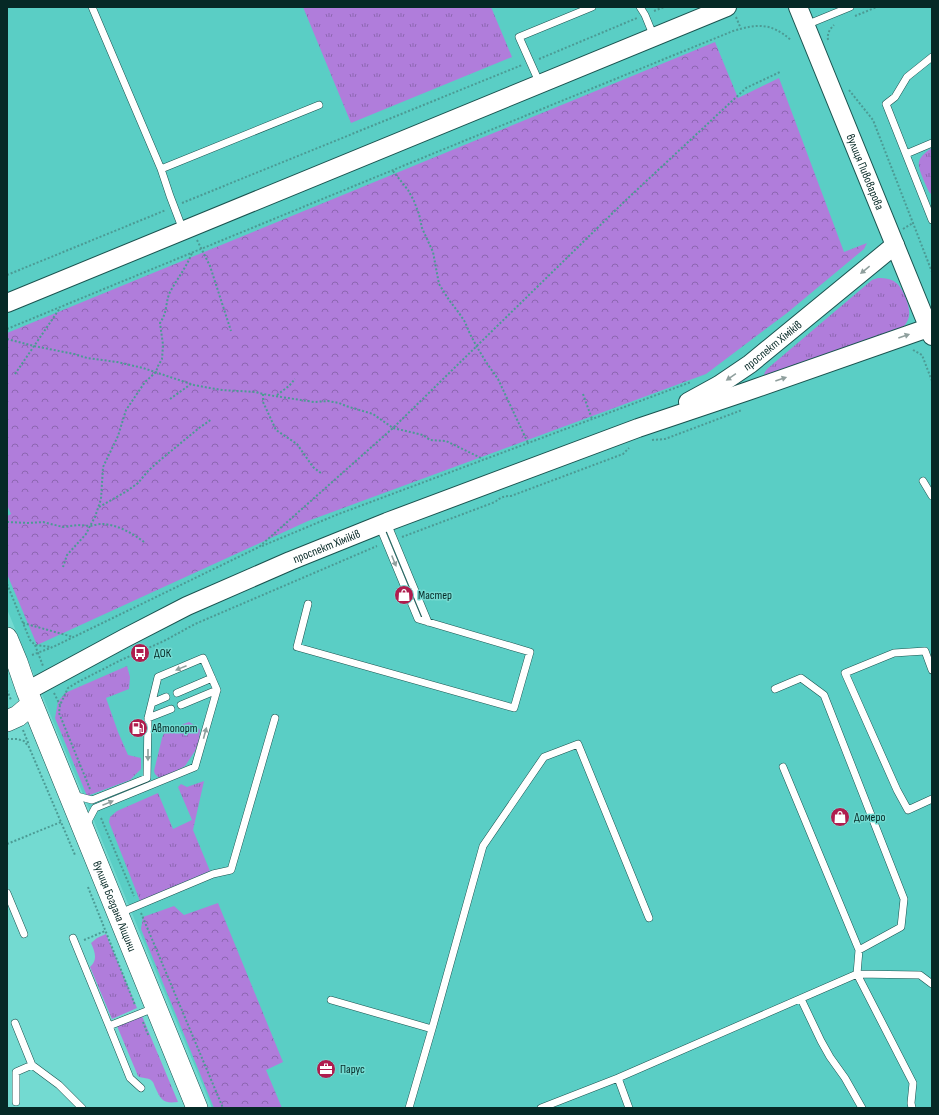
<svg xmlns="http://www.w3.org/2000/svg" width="939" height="1115" viewBox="0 0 939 1115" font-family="'Sofia Sans Condensed',sans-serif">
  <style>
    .built { fill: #5acec5 }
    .grass { fill: url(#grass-tufts) }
    .forest { fill: url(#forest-crowns) }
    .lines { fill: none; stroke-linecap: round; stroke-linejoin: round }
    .service-casing { stroke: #1a534f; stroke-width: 8 }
    .tertiary-casing { stroke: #1a534f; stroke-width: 20 }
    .secondary-casing { stroke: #1a534f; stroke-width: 22 }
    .path { stroke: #4c9a94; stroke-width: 2; stroke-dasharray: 2 2; stroke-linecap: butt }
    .service { stroke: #fff; stroke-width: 7 }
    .tertiary { stroke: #fff; stroke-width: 18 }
    .secondary { stroke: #fff; stroke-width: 21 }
    .oneway { fill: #8f9f9d }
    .labels { text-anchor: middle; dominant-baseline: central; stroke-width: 3; stroke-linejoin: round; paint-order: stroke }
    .street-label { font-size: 12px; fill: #062926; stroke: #73dad1 }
    .poi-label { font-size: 12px; fill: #062926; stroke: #73dad1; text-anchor: start }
  </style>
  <defs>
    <pattern id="grass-tufts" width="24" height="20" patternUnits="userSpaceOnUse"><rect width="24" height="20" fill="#b07ddb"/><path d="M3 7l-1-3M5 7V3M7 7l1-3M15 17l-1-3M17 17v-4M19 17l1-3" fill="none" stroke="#8d66b1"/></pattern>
    <pattern id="forest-crowns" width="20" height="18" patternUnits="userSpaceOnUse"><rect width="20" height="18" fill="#b07ddb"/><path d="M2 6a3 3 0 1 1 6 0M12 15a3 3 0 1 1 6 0" fill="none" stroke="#8d66b1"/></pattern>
  </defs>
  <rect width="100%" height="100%" fill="#73dad1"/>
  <path class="built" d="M 7,7 L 932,7 L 932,1108 L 212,1108 L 7,609 Z"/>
  <path class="grass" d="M 303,7 L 491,7 L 512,57 L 351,123 Z
    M 932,148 L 932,195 L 929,192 C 926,185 917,168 919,162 C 920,156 927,151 932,148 Z
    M 878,278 C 894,278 899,283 905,296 C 911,311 912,320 899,331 L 766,377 L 764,375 L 765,372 L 767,369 L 872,280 Z
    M 127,666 L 130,677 L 129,689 L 106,698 L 118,732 L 128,755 L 141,758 L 141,769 L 130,780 L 87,796 L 55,718 L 58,702 L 65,693 Z
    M 189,722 L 196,726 L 200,730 L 199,741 L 195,751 L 185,766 L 164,777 L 158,777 L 155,774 L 154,771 L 162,738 L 165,731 Z
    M 204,781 L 193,830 L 210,871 L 140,901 L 109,822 L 110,817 L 117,811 L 158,793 L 173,829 L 192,820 L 178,787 L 181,784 L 187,787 Z
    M 106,934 L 137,1008 L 112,1019 L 90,967 C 98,960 95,952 91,943 L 97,938 Z
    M 142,1016 L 178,1102 C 163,1104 161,1100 155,1087 C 154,1085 154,1083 152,1081 C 149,1077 142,1079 138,1076 L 117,1026 Z"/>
  <path class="forest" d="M 715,42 L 738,98 L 779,78 L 844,252 L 867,243 L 864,249 L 787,313 L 706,374 L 308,521 L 37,645 L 7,574 L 7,516 L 11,514 L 7,505 L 7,333 Z
    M 218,903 L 283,1062 L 266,1070 L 282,1108 L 214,1108 L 141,929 L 143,917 L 174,906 L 184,915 Z"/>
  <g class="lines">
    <defs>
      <path id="service" d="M 92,7 L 161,169
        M 640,7 L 645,15 L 654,37
        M 806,25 L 850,7
        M 932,57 L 907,77 L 895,97 L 886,104 L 932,220
        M 540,84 L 519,37 L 592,7
        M 906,154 L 932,143
        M 183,230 L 170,196 L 161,169 L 319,105
        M 923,481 L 932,496
        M 387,523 L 428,622
        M 308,604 L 297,647 L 514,708 L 530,652 L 418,619 L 379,525
        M 932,670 L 925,651 L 894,653 L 845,673 L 897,790 L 908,810 L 932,799
        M 775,689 L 801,678 L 824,695 L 904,899 L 901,927 L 859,950
        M 177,693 L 212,678
        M 152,703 L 166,697
        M 181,705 L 217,690
        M 148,718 L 171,709
        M 783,767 L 859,950 L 857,974 L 920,975 L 932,984
        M 73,795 L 92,800 L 147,778 L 148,718 L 158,677 L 203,658 L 217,690 L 195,767 L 95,808 L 86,825
        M 7,893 L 24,934
        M 120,913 L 213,874 L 231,870 L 275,718
        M 73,938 L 109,1026 L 154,1008
        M 801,999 L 821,1041 L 830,1057 L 845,1078 L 862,1108
        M 331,1000 L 432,1029 L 409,1108
        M 15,1023 L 32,1065 L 59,1085 L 82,1108
        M 109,1026 L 130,1078 L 141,1088
        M 432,1029 L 483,846 L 544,757 L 578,744 L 649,918
        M 618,1078 L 629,1108
        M 16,1102 L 16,1072 L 32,1065
        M 541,1108 L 618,1078 L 857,974 L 913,1083 L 911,1103 L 912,1108"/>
      <g id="tertiary">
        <path id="s1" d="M 798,7 L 932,336"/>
        <path d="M 7,303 L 727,7"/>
        <path id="s2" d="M 688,402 L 719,385 L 750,364 L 895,245"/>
        <path id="s3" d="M 27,691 L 125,638 L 187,606 L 290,561 L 387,522 L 638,428 L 748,391 L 928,328"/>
      </g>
      <g id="secondary">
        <path id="s4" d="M 7,638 L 17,662 L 27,691 L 197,1108"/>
        <path d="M 7,721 L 18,716 L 32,704"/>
      </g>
    </defs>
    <use href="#service" class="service-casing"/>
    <use href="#tertiary" class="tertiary-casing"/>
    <use href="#secondary" class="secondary-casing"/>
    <path class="path" d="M 654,11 L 664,7
      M 855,16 L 877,7
      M 736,17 L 741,29
      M 828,40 C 827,33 830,29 834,25
      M 539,59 L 637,18
      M 849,90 L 873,120 L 932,272
      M 393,171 L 408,190 L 414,201 L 419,214 L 422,228 L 433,252 L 439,284 L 449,300 L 459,313 L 465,322 L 470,334 L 477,347 L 486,362 L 498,379 L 528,443
      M 182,203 L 522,65
      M 903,229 L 913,223
      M 197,240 L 210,266 L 231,331
      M 7,275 L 166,210
      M 7,329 C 249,229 490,130 733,31 C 757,24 770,22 791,40
      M 7,339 L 34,346 L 74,354 L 87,358 L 117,362 L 143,368 L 194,385 L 210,388 L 222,390 L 255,392 L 268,395 L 314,402 L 328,401 L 339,403 L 346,406 L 373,414 L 393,428 L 423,435 L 430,440 L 446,441 L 483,459
      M 913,350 L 922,355 L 932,381
      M 15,374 L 60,308
      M 263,394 L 263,402 L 276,430 L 297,444 L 313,467 L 322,474
      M 583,394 L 592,419
      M 277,395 L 289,386 L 295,379
      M 170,399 L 191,384
      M 652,440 L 665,439 L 742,410
      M 99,507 L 127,491 L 138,483 L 148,471 L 159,461 L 199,428 L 212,419
      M 7,522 L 29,523 L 43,522 L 63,527 L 78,525 L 90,526 L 86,534 L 67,555 L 63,567
      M 402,537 L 495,502 C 501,497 504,496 511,496 L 623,454 L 629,448
      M 144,542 C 132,533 118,525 103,524 C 99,524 94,525 90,526 L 95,517 L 101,499 L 103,467 L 118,436 L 126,410 L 145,382 L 156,372 L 158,366 L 162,359 L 163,345 L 160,323 C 168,311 165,303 170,292 C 177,279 186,268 192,253
      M 262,546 L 336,515 L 691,382
      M 7,584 L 30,640 L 35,645 L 52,647
      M 23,623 L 73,637
      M 35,645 L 43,666
      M 32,655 L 53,647 L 259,547 L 393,428 L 626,200 L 746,88 L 780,72
      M 7,690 L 11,700
      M 54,693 L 60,705
      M 23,730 L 29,745
      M 7,739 L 17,739 L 24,741 L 29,747 L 75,855
      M 90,789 L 59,713 L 60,705 L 68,688 L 78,682 L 121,660 L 164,641 L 195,624 L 377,546
      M 101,818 L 134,896
      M 7,844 L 61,822
      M 88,887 L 135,1005
      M 141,913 L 223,1108
      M 84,940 L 105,931
      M 143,1022 L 149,1037"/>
    <use href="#service" class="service"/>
    <use href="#tertiary" class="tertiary"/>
    <use href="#secondary" class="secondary"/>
  </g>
  <defs><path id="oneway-solid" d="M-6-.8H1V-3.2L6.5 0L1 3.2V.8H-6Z"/></defs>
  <g class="oneway">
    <use href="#oneway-solid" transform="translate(865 270) rotate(141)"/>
    <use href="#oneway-solid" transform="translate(904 336) rotate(-19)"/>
    <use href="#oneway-solid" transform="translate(731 377) rotate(145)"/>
    <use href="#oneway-solid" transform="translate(781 379) rotate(-19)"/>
    <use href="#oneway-solid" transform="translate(394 561) rotate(68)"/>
    <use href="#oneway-solid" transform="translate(181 668) rotate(158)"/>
    <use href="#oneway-solid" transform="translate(205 733) rotate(-75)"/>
    <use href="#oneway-solid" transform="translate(148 755) rotate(90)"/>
    <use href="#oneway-solid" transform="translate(108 803) rotate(-22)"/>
  </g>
  <defs>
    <symbol id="shop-disc" viewBox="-11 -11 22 22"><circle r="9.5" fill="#af1d4e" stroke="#73dad1"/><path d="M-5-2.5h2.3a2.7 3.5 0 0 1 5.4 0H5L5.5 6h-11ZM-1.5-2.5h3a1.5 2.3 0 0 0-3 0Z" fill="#fff"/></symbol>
    <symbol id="bus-disc" viewBox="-11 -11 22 22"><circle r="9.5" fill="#af1d4e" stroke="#73dad1"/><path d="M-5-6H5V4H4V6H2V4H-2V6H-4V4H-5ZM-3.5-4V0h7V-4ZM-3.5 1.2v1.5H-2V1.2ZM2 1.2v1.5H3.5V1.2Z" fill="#fff"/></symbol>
    <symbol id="fuel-disc" viewBox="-11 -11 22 22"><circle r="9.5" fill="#af1d4e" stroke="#73dad1"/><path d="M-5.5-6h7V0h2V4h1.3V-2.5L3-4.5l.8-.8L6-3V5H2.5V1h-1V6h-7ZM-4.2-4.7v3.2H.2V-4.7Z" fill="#fff"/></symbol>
    <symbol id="office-disc" viewBox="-11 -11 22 22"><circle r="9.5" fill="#af1d4e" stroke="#73dad1"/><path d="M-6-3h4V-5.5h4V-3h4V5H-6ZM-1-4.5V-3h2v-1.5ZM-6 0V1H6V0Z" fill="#fff"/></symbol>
  </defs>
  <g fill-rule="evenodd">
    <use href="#shop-disc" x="393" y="584" width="22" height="22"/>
    <use href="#bus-disc" x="129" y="642" width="22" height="22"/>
    <use href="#fuel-disc" x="127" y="717" width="22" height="22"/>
    <use href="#shop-disc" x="829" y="806" width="22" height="22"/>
    <use href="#office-disc" x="315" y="1058" width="22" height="22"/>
  </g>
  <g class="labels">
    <g class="street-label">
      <text stroke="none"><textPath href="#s1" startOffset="178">вулиця Пивоварова</textPath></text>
      <text stroke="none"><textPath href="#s2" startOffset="102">проспект Хіміків</textPath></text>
      <text stroke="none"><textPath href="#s3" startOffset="333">проспект Хіміків</textPath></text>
      <text stroke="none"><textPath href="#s4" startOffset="289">вулиця Богдана Ліщини</textPath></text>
    </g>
    <g class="poi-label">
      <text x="418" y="595">Мастер</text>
      <text x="154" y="653">ДОК</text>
      <text x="152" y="728">Автопорт</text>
      <text x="854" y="817">Домеро</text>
      <text x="340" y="1069">Парус</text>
    </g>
  </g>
  <rect width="939" height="1115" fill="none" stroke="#062926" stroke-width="16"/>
</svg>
